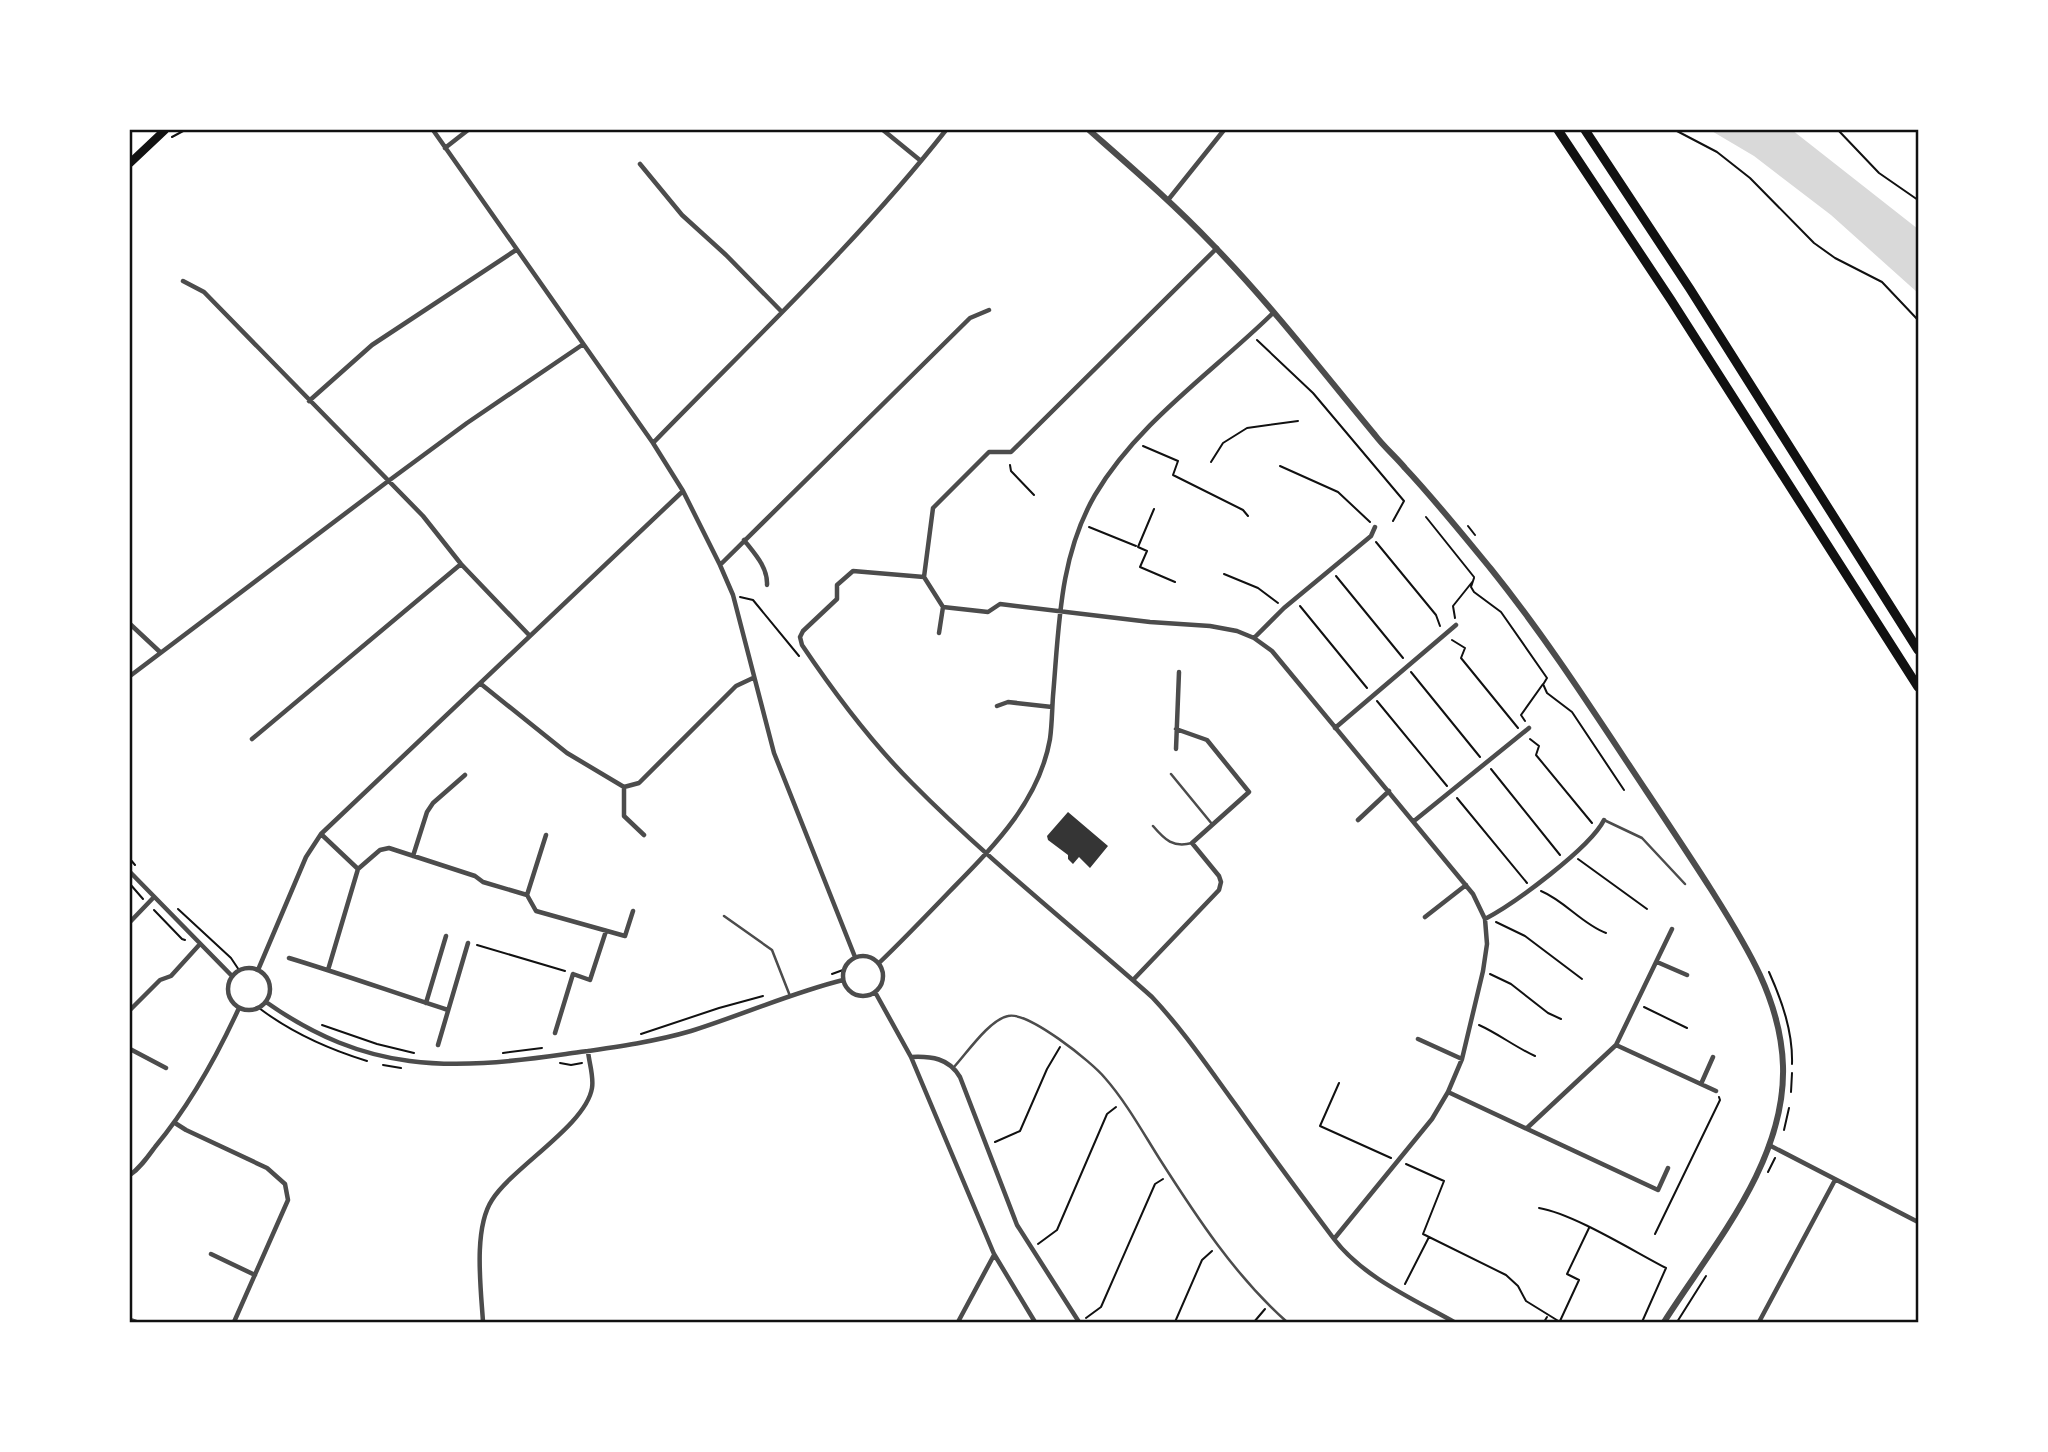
<svg xmlns="http://www.w3.org/2000/svg" width="2048" height="1452" viewBox="0 0 2048 1452" font-family="'Fira Sans',sans-serif">
  <style>
    .water { fill: #d9d9d9 }
    .building { fill: #353535 }
    .lines { fill: none; stroke-linecap: round; stroke-linejoin: round }
    .path { stroke: #111; stroke-width: 2 }
    .service { stroke: #4c4c4c; stroke-width: 2.5 }
    .minor { stroke: #4c4c4c; stroke-width: 4.5 }
    .tertiary { stroke: #4c4c4c; stroke-width: 6 }
    .primary { stroke: #111; stroke-width: 8 }
    .motorway { stroke: #111; stroke-width: 9 }
    .neatline { fill: none; stroke: #111; stroke-width: 2.5 }
  </style>
  <rect width="100%" height="100%" fill="#fff"/>
  <path class="water" d="M 1710,130 L 1792,130 L 1918,229 L 1918,293 L 1831,215 L 1754,156 Z"/>
  <path class="building" d="M 1068,812 L 1108,846 L 1090,868 L 1079,857 L 1073,864 L 1068,859 L 1068,855 L 1048,840 L 1047,836 Z"/>
  <g class="lines">
    <path class="path" d="M 1675,130 L 1717,152 L 1750,178 L 1814,243 L 1835,258 L 1882,282 L 1918,320
      M 1838,130 L 1879,173 L 1918,200
      M 172,137 L 185,130
      M 1257,340 L 1313,393 L 1404,501 L 1393,521
      M 1143,446 L 1178,461 L 1173,475 L 1243,510 L 1248,516
      M 1211,462 L 1223,443 L 1247,428 L 1298,421
      M 1010,465 L 1011,471 L 1034,495
      M 1280,466 L 1338,492 L 1370,522
      M 1154,509 L 1138,547 L 1147,551 L 1140,567 L 1175,582
      M 1426,517 L 1474,577
      M 1468,526 L 1475,535
      M 1089,527 L 1136,546
      M 1376,542 L 1436,615 L 1440,626
      M 1224,574 L 1258,588 L 1278,603
      M 1336,576 L 1403,658
      M 1474,578 L 1471,587 L 1474,592 L 1501,612 L 1547,678 L 1544,683
      M 740,597 L 753,600 L 799,656
      M 1300,606 L 1367,688
      M 1455,618 L 1453,606 L 1473,581
      M 1452,640 L 1465,648 L 1461,658 L 1518,728
      M 1411,672 L 1480,757
      M 1377,701 L 1447,786
      M 1525,721 L 1521,715 L 1543,684 L 1547,693 L 1572,712 L 1624,790
      M 1530,739 L 1539,746 L 1536,755 L 1592,823
      M 1491,769 L 1560,855
      M 1457,798 L 1527,883
      M 130,859 L 135,865
      M 1578,859 L 1647,909
      M 130,884 L 143,899
      M 1541,891 C 1565,901 1582,924 1606,933
      M 178,909 L 231,958 L 239,970
      M 154,910 L 182,939 L 185,940
      M 1496,922 L 1525,936 L 1582,979
      M 477,945 L 565,971
      M 1769,972 C 1782,1001 1793,1032 1792,1064
      M 832,974 L 843,970
      M 1490,974 L 1511,984 L 1548,1013 L 1561,1019
      M 1644,1007 L 1687,1028
      M 259,1008 C 292,1033 328,1049 367,1061
      M 322,1025 L 377,1044 L 414,1053
      M 1479,1025 C 1499,1034 1515,1047 1535,1056
      M 641,1034 L 719,1008 L 763,996
      M 503,1053 L 542,1048
      M 560,1063 L 571,1065 L 582,1063
      M 383,1065 L 401,1068
      M 1339,1083 L 1320,1126 L 1391,1158
      M 1791,1092 L 1792,1073
      M 1784,1130 L 1789,1108
      M 995,1142 L 1020,1131 L 1047,1069 L 1060,1047
      M 1406,1164 L 1444,1181 L 1423,1234 L 1506,1275 L 1518,1286 L 1526,1301 L 1560,1322
      M 1768,1172 L 1775,1158
      M 1539,1208 C 1574,1214 1633,1251 1666,1268 L 1642,1322
      M 1655,1234 L 1720,1100 L 1719,1097
      M 1038,1244 L 1057,1230 L 1107,1114 L 1116,1107
      M 1405,1284 L 1429,1237
      M 1086,1318 L 1101,1307 L 1155,1184 L 1163,1179
      M 1560,1321 L 1579,1280 L 1567,1274 L 1589,1228
      M 1175,1322 L 1202,1260 L 1212,1251
      M 1254,1322 L 1265,1309
      M 1544,1322 L 1547,1317
      M 1677,1322 L 1706,1276"/>
    <path class="service" d="M 1171,774 L 1212,824
      M 1604,820 L 1642,838 L 1685,884
      M 1153,826 C 1165,840 1173,848 1192,843
      M 724,916 L 772,950 L 790,996
      M 954,1067 C 967,1053 989,1020 1008,1016 C 1028,1011 1092,1062 1105,1078 C 1126,1102 1142,1131 1159,1158 C 1196,1216 1235,1276 1287,1322"/>
    <path class="minor" d="M 433,130 L 653,443 L 683,491 L 720,565 L 733,595 L 774,753 L 855,957
      M 883,130 L 921,161
      M 445,148 L 468,130
      M 640,164 L 682,215 L 726,255 L 781,311
      M 1168,200 L 1224,130
      M 183,281 L 204,292 L 423,516 L 461,564 L 530,636
      M 309,401 L 372,345 L 516,250
      M 653,443 C 752,341 858,242 946,130
      M 744,540 C 754,553 768,567 767,585
      M 720,565 L 970,318 L 989,310
      M 924,577 L 933,508 L 989,452 L 1011,452 L 1217,248
      M 130,624 L 160,652
      M 939,633 L 943,607
      M 1254,638 L 1284,608 L 1371,536 L 1375,527
      M 130,676 L 387,482 L 467,423 L 582,345
      M 481,684 L 567,753 L 624,787 L 624,816 L 644,835
      M 997,706 L 1008,702 L 1052,707
      M 1335,728 L 1456,625
      M 252,739 L 461,564
      M 1176,749 L 1179,672
      M 624,787 L 639,783 L 736,686 L 753,678
      M 1358,820 L 1389,791
      M 1414,821 L 1529,728
      M 321,834 L 358,869 L 380,850 L 389,848 L 475,876 L 483,882 L 527,895 L 536,911 L 625,936 L 633,911
      M 413,856 L 427,812 L 433,803 L 465,775
      M 130,872 L 232,976
      M 527,895 L 546,835
      M 1425,917 L 1466,885
      M 1485,919 C 1514,904 1590,848 1604,820
      M 130,922 L 154,897
      M843 976a20 20 0 1 1 40 0a20 20 0 1 1-40 0Z
      M 289,958 C 342,974 395,993 448,1010
      M 1657,962 L 1687,975
      M 879,963 C 903,940 926,916 950,891 C 993,847 1039,802 1050,739 C 1052,725 1052,710 1053,696 C 1059,627 1059,557 1095,495 C 1138,422 1213,372 1273,313
      M228 989a21 21 0 1 1 42 0a21 21 0 1 1-42 0Z
      M 258,970 L 306,857 L 321,834 L 683,491
      M 328,970 L 358,869
      M 1133,980 L 1219,890 L 1221,882 L 1219,876 L 1192,843 L 1249,792 L 1207,740 L 1176,729
      M 875,992 L 911,1057 L 994,1254 L 1035,1322
      M 266,1002 C 367,1073 448,1071 566,1054 C 608,1048 650,1043 691,1031 C 742,1015 791,993 843,980
      M 426,1003 L 446,936
      M 130,1010 L 160,980 L 171,976 L 200,944
      M 555,1033 L 573,974 L 590,980 L 606,931
      M 1418,1039 L 1462,1059
      M 438,1045 L 468,943
      M 1616,1045 L 1716,1091
      M 130,1049 L 166,1068
      M 911,1057 C 931,1056 949,1058 960,1077 L 1017,1225 L 1079,1322
      M 1701,1084 L 1713,1057
      M 1448,1092 L 1658,1190 L 1668,1168
      M 175,1123 L 186,1130 L 267,1168 L 285,1184 L 288,1200 L 234,1322
      M 1527,1128 L 1616,1045 L 1672,929
      M 1769,1145 L 1918,1222
      M 130,1175 C 140,1168 147,1158 155,1147 C 190,1105 216,1058 239,1008
      M 1334,1239 L 1432,1119 L 1448,1092 L 1462,1059 L 1483,971 L 1487,944 L 1485,919 L 1473,894 L 1272,651 L 1254,638 L 1237,631 L 1210,626 L 1150,622 L 1000,604 L 988,612 L 943,607 L 924,577 L 853,571 L 837,585 L 837,599 L 803,631 L 800,637 L 802,645 C 835,694 870,741 912,783 C 987,859 1072,926 1152,997 C 1184,1031 1210,1070 1238,1108 C 1269,1152 1301,1195 1334,1239 C 1363,1277 1413,1299 1454,1322
      M 211,1254 L 255,1275
      M 130,1320 L 136,1322
      M 483,1322 C 481,1289 473,1229 492,1200 C 513,1167 586,1125 592,1088 C 594,1076 589,1063 588,1051
      M 958,1322 L 994,1255
      M 1759,1322 L 1835,1180"/>
    <path class="tertiary" d="M 1089,130 C 1131,167 1174,204 1213,245 C 1271,305 1322,371 1375,435 C 1384,447 1396,457 1405,468 C 1435,500 1463,535 1491,569 C 1548,640 1597,717 1647,792 C 1669,825 1691,858 1712,891 C 1746,945 1781,1000 1783,1066 C 1786,1162 1713,1245 1664,1322"/>
    <path class="primary" d="M 130,163 L 165,130"/>
    <path class="motorway" d="M 1558,130 L 1671,300 L 1918,687
      M 1585,130 L 1690,289 L 1918,650"/>
  </g>
  <rect width="2048" height="1452" fill="none" stroke="#ffffff" stroke-width="262"/>
  <rect x="131" y="131" width="1786" height="1190" class="neatline"/>
</svg>
